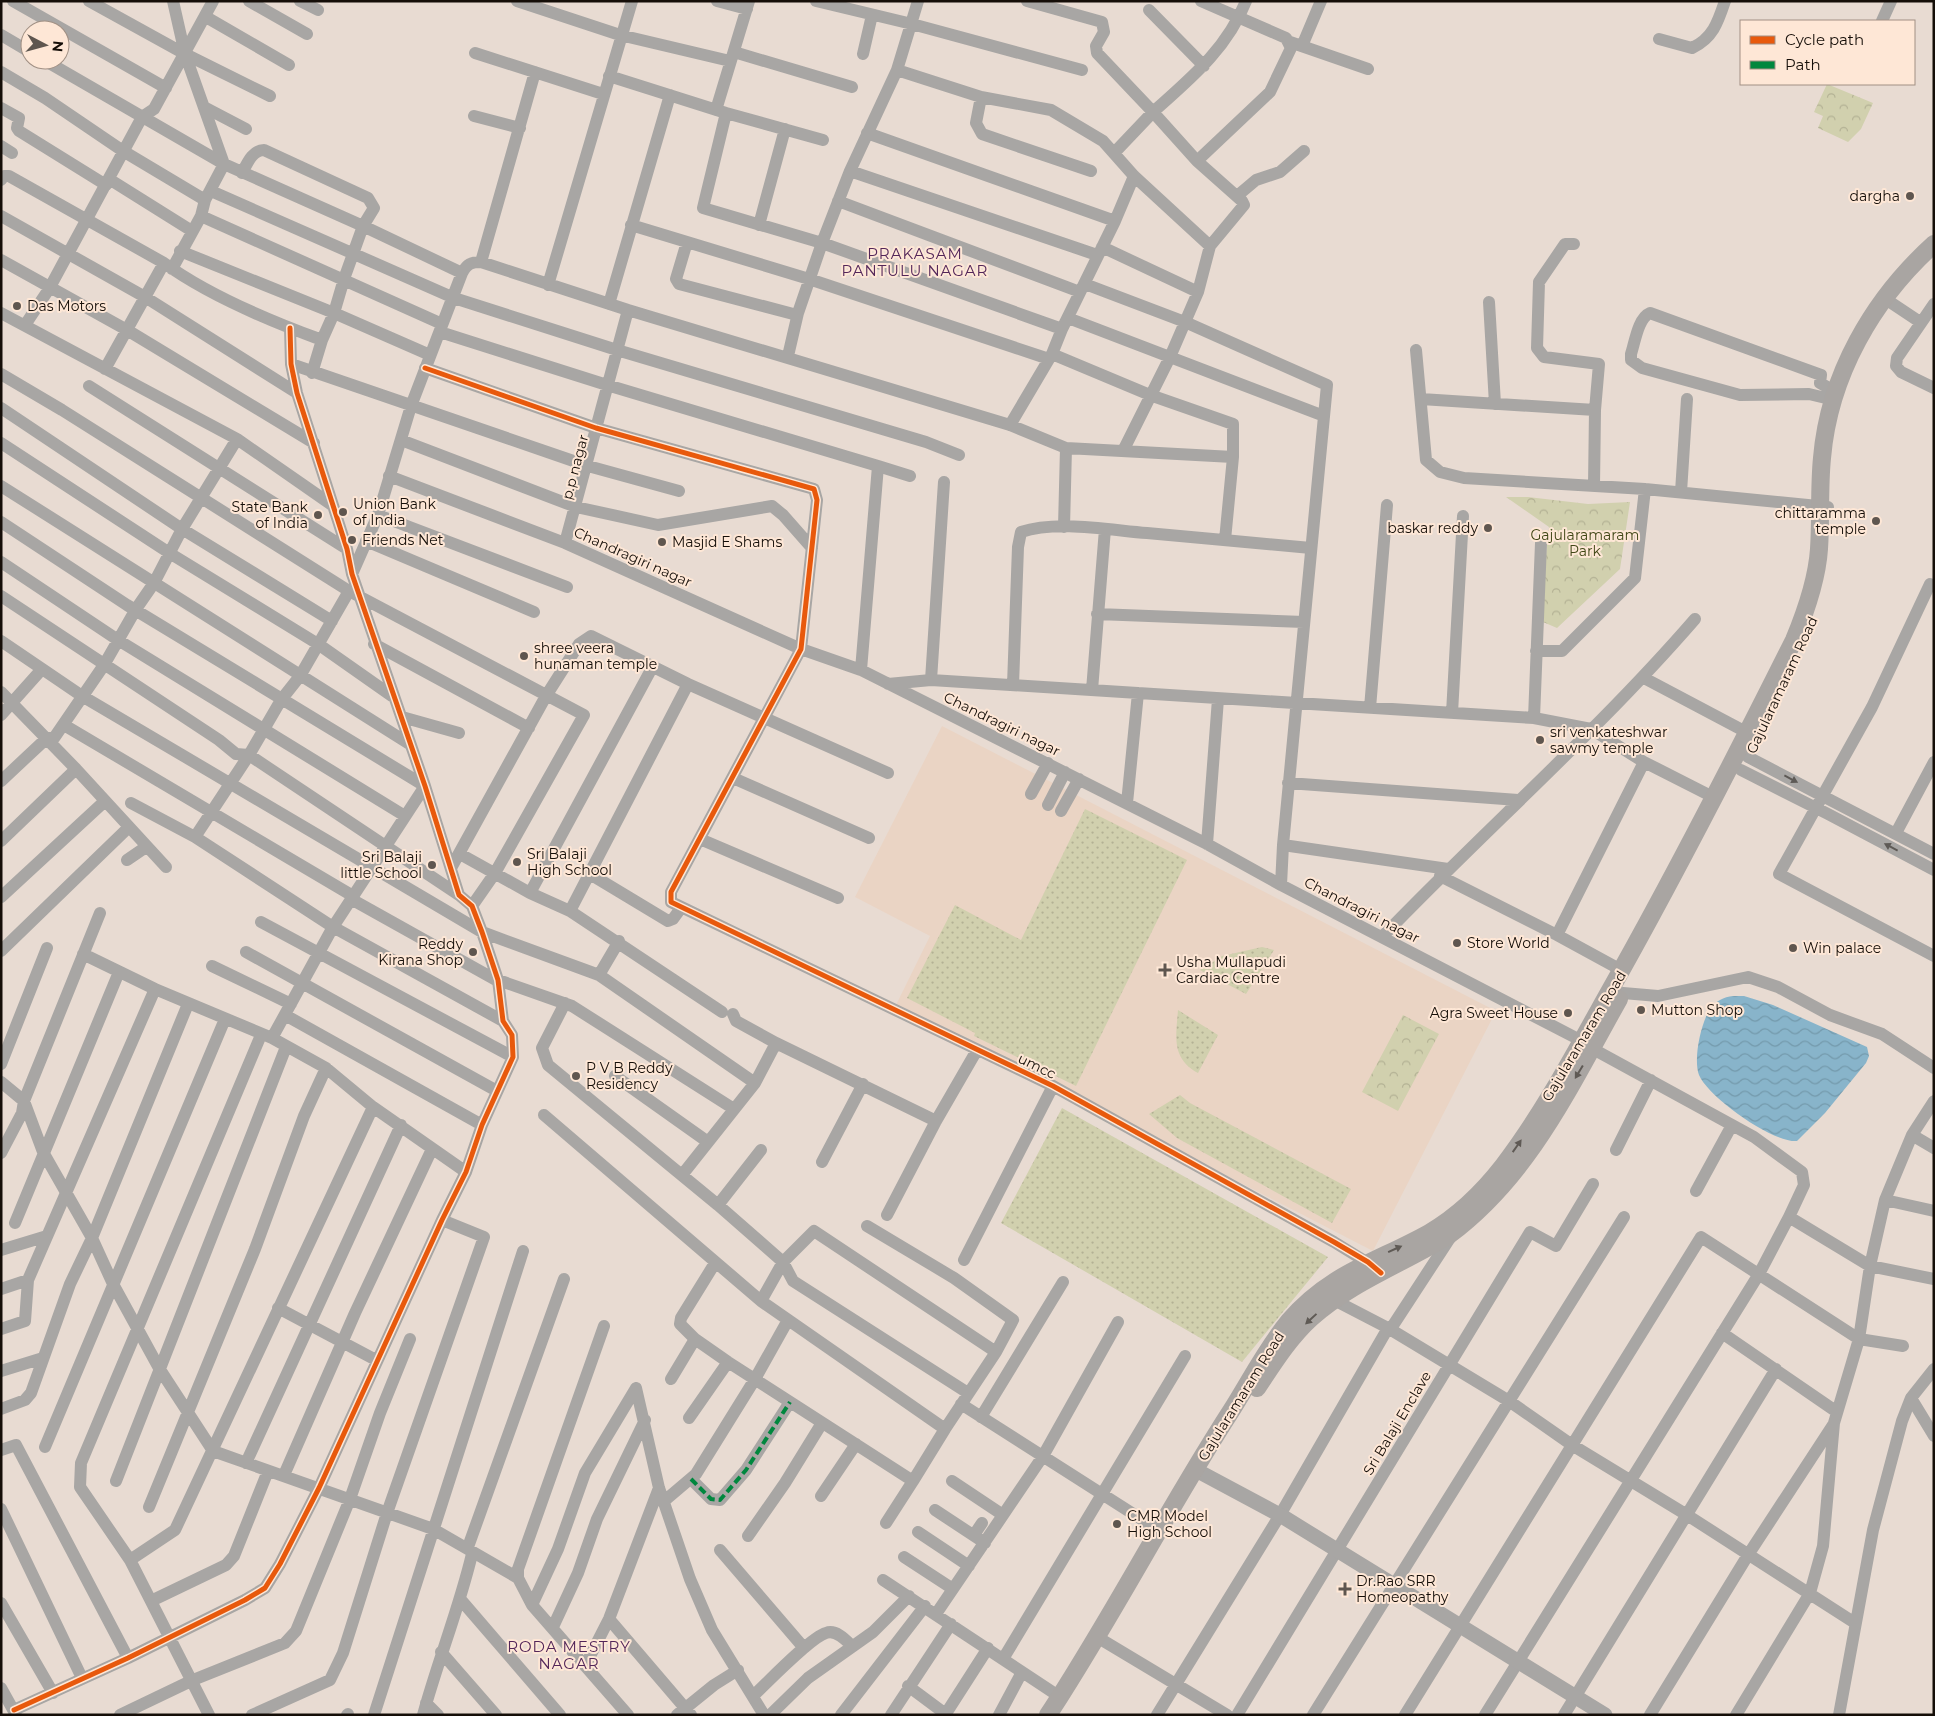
<svg xmlns="http://www.w3.org/2000/svg" width="1935" height="1716" viewBox="0 0 1935 1716" font-family="Montserrat,sans-serif">
  <style>
    .built { fill: #ead4c4 }
    .grass { fill: url(#grass-dots) }
    .park { fill: url(#park-crowns) }
    .water { fill: url(#water-waves) }
    .lines { fill: none; stroke-linecap: round; stroke-linejoin: round }
    .minor { stroke: #a8a6a4; stroke-width: 12 }
    .tertiary { stroke: #a8a6a4; stroke-width: 15 }
    .secondary { stroke: #a9a5a2; stroke-width: 18 }
    .quiet { stroke: #00873e; stroke-width: 4; stroke-dasharray: 8 4; stroke-linecap: butt }
    .cycleway-casing { stroke: #fee7d6; stroke-width: 8 }
    .cycleway { stroke: #e8590c; stroke-width: 5 }
    .oneway { fill: #5e5a56 }
    .oneway2 { fill: #5f5a55 }
    .poi-dot { fill: #5f564f; stroke: #fee7d6; stroke-width: 2 }
    .labels { text-anchor: middle; dominant-baseline: central; stroke-width: 4; stroke-linejoin: round; paint-order: stroke }
    .poi-label { font-size: 14px; fill: #150e08; stroke: #fee7d6; text-anchor: start }
    .street-label { font-size: 14px; fill: #150e08; stroke: #fee7d6 }
    .park-label { font-size: 14px; fill: #414716; stroke: #fee7d6 }
    .neighbourhood-label { font-size: 15px; letter-spacing: 1px; fill: #532659; stroke: #fee7d6 }
  </style>
  <defs>
    <pattern id="grass-dots" width="8" height="8" patternUnits="userSpaceOnUse" patternTransform="scale(1.25)"><rect width="8" height="8" fill="#d1d0ae"/><path d="M2 2h.1M6 6h.1" fill="none" stroke="#b3b194" stroke-width="1.8" stroke-linecap="round"/></pattern>
    <pattern id="park-crowns" width="20" height="18" patternUnits="userSpaceOnUse" patternTransform="scale(1.25)"><rect width="20" height="18" fill="#d1d0ae"/><path d="M2 6a3 3 0 1 1 6 0M12 15a3 3 0 1 1 6 0" fill="none" stroke="#b3b194"/></pattern>
    <pattern id="water-waves" width="16" height="10" patternUnits="userSpaceOnUse" patternTransform="scale(1.25)"><rect width="16" height="10" fill="#88b4ca"/><path d="M0 5q4-4 8 0t8 0" fill="none" stroke="#749aac"/></pattern>
  </defs>
  <rect width="100%" height="100%" fill="#e8dbd2"/>
  <path class="built" d="M 942,726 L 1496,1011 L 1373,1251 L 896,1005 L 930,936 L 855,897 Z"/>
  <path class="grass" d="M 1085,809 L 1187,860 L 1076,1086 L 974,1036 L 975,1033 L 907,998 L 955,905 L 1021,940 Z
    M 1262,947 L 1274,950 L 1246,994 L 1200,970 L 1222,956 Z
    M 1178,1010 L 1218,1035 L 1198,1073 C 1171,1058 1176,1037 1178,1010 Z
    M 1180,1095 L 1190,1103 L 1351,1189 L 1332,1223 L 1177,1138 L 1149,1114 Z
    M 1062,1108 L 1328,1257 L 1242,1362 L 1001,1223 Z"/>
  <path class="park" d="M 1827,84 L 1873,103 L 1861,129 L 1848,142 L 1818,128 L 1823,116 L 1814,112 Z
    M 1506,497 L 1528,497 L 1588,504 L 1630,502 L 1620,569 L 1557,628 L 1543,622 L 1542,593 L 1549,527 Z
    M 1403,1015 L 1439,1034 L 1398,1111 L 1362,1092 Z"/>
  <path class="water" d="M 1733,996 L 1744,996 L 1773,1005 L 1867,1047 L 1869,1056 L 1866,1063 L 1825,1113 L 1797,1141 C 1773,1143 1709,1098 1699,1075 C 1693,1059 1701,1023 1710,1009 C 1715,1001 1724,997 1733,996 Z"/>
  <g class="lines">
    <path class="minor" d="M 13,1 L 166,88
      M 89,1 L 185,54 L 270,96
      M 249,1 L 307,34
      M 300,1 L 318,10
      M 517,1 L 620,35 L 730,61
      M 717,1 L 747,9
      M 816,1 L 912,24 L 1082,70
      M 1027,1 L 1102,22 L 1104,32 L 1096,46 L 1097,53 L 1153,112 L 1115,152
      M 1149,10 L 1204,66
      M 206,17 L 289,65
      M 1882,21 L 1891,1
      M 1,35 L 30,52
      M 1659,39 L 1692,48 C 1713,38 1718,22 1725,1
      M 1290,42 L 1368,69
      M 1302,46 L 1321,1
      M 734,52 L 852,87
      M 475,53 L 603,94
      M 863,54 L 872,15
      M 44,60 L 224,164 L 363,226 L 374,208 L 368,198 L 264,150 C 252,150 247,164 242,173
      M 897,70 L 981,97 L 1051,110 L 1103,141 L 1134,176 L 1210,246
      M 1,72 L 45,98 L 123,151 L 205,200
      M 609,76 L 726,113 L 823,140
      M 981,97 L 976,123 L 982,134 L 1091,171
      M 204,107 L 246,129
      M 1,108 L 19,118 L 17,128 L 19,131 L 106,185
      M 716,110 L 749,1
      M 726,113 L 703,208 L 822,243 L 1062,329
      M 474,116 L 520,128
      M 867,133 L 1115,221
      M 1,146 L 12,153
      M 1197,161 L 1270,92 L 1291,48 L 1286,38 L 1201,1
      M 850,171 L 1097,255
      M 109,179 L 192,231
      M 1,180 L 4,176 L 9,176 L 164,263 C 208,295 270,321 322,340
      M 211,191 L 454,298 L 617,350 L 926,442 L 959,455
      M 1237,196 L 1256,180 L 1280,172 L 1304,151
      M 838,201 L 1080,292
      M 1,216 L 145,297 L 297,393
      M 201,216 L 442,324
      M 631,225 L 809,279 L 1049,359
      M 759,225 L 785,129
      M 687,242 L 676,279 L 679,284 L 797,315
      M 1574,244 L 1565,244 L 1539,282 L 1537,348 L 1544,357 L 1599,364 L 1595,410 L 1594,486
      M 1102,247 L 1198,292
      M 180,251 L 334,313 L 430,355
      M 1,260 L 127,330 L 314,443
      M 481,262 L 535,72
      M 172,269 L 201,216 L 205,200 L 224,164 L 185,54 L 173,1
      M 1085,284 L 1185,322 L 1327,385 L 1283,845 L 1281,885
      M 548,285 L 632,1
      M 1884,298 L 1920,322
      M 1489,302 L 1495,404
      M 609,304 L 670,95
      M 1934,304 L 1897,358 L 1896,366 L 1901,372 L 1934,388
      M 1,313 L 237,439 L 332,505
      M 1068,318 L 1324,416
      M 25,325 L 49,289 L 142,117 L 154,109 L 213,1
      M 440,332 L 607,385 L 878,466
      M 1416,350 L 1426,460 L 1440,472 L 1464,478 L 1645,489 L 1828,507
      M 1052,354 L 1150,395 L 1233,424 L 1233,457 L 1225,540
      M 788,356 L 798,313 L 822,243 L 850,171 L 897,70 L 918,1
      M 291,364 L 588,466 L 679,491
      M 425,368 L 596,428 L 814,489 L 817,500 L 801,649 L 671,892 L 671,902 L 1053,1086 L 1334,1242 L 1373,1266
      M 105,369 L 164,263
      M 312,373 L 322,340 L 334,313 L 344,279 L 363,226 L 462,273
      M 1,374 L 62,410 L 349,591
      M 89,386 L 347,549
      M 1421,399 L 1595,410
      M 1834,400 L 1809,394 L 1740,395 L 1642,368 L 1631,360 L 1631,354 C 1635,342 1638,318 1650,313 L 1821,375 L 1820,383 L 1836,392
      M 1,408 L 182,529 L 332,621
      M 1010,425 L 1052,354 L 1062,329 L 1115,221 L 1134,176
      M 401,440 L 576,507 L 658,525 L 772,506 L 783,515 L 812,548
      M 1,443 L 171,554 L 318,644 L 392,696
      M 1123,451 L 1170,357 L 1198,292 L 1210,246 L 1244,205 L 1242,201 L 1197,161 L 1153,112 C 1190,79 1227,49 1246,1
      M 389,476 L 565,543 L 801,649 L 861,670 L 1207,844 L 1281,885 L 1582,1041
      M 1,486 L 411,745
      M 1681,492 L 1687,399
      M 378,515 L 567,587
      M 1,522 L 127,605 L 425,786 L 333,927 L 272,1038
      M 1064,527 L 1066,448
      M 366,541 L 534,612
      M 565,543 L 628,310
      M 1,562 L 118,640 L 405,816
      M 352,574 L 378,515 L 411,406 L 462,273 C 467,264 471,262 481,262 L 628,310 L 1010,425 L 1066,448 L 1233,457
      M 1934,586 L 1930,584 L 1872,707 L 1779,874 L 1934,956
      M 1,596 L 219,740 L 236,754 L 249,755 L 459,895
      M 1097,614 L 1304,622
      M 1,641 L 82,696 L 482,932 L 599,975 L 755,1083
      M 374,644 L 529,728
      M 1536,651 L 1562,651 L 1635,578 L 1645,489
      M 861,670 L 878,466 L 910,476
      M 1644,678 L 1748,733
      M 931,680 L 944,482
      M 888,684 L 931,680 L 1534,718 L 1591,729 L 1644,762 L 1715,798
      M 1013,685 L 1018,547 L 1021,532 C 1057,520 1109,530 1147,533 C 1202,538 1256,543 1311,548
      M 1092,690 L 1105,529
      M 1,692 L 76,769 L 166,867
      M 1370,708 L 1387,505
      M 1452,713 L 1463,516
      M 1,715 L 42,669
      M 402,717 L 459,733
      M 1534,718 L 1541,543
      M 64,725 L 353,896
      M 1748,757 L 1934,854
      M 1741,770 L 1828,814 L 1934,870
      M 733,778 L 869,838
      M 1,781 L 47,738 L 54,738 L 104,665 L 136,609 L 154,583 L 182,529 L 237,439
      M 1288,783 L 1518,800
      M 1031,794 L 1048,763
      M 131,803 L 195,837 L 333,927 L 503,1021
      M 1127,803 L 1138,693
      M 1048,805 L 1065,772
      M 1061,811 L 1079,779
      M 1896,833 L 1934,762
      M 195,837 L 249,755 L 281,700 L 300,676 L 349,591 L 584,715 L 495,873 L 472,906
      M 700,839 L 838,898
      M 1,841 L 76,769
      M 1207,844 L 1218,699
      M 1283,845 L 1448,869
      M 460,854 L 530,893 L 570,911 L 722,1012
      M 127,860 L 146,847
      M 451,868 L 546,696 L 579,644 L 591,636 L 688,684 L 888,773
      M 590,874 L 668,921 L 673,919 L 681,908
      M 1440,876 L 1557,935 L 1623,971
      M 530,893 L 653,666
      M 1,897 L 105,801
      M 351,899 L 496,980
      M 570,911 L 688,684
      M 261,922 L 513,1057
      M 1557,935 L 1644,762
      M 1383,936 C 1486,829 1598,731 1695,619
      M 1,951 L 128,828
      M 246,952 L 497,1091
      M 83,954 L 155,989 L 272,1038 L 326,1068 L 373,1107 L 466,1172
      M 212,966 L 291,1004
      M 599,975 L 619,941
      M 498,980 L 572,1006 L 734,1109
      M 1623,993 L 1658,996 L 1748,977 L 1778,987 L 1830,1015 L 1882,1034 L 1934,1068
      M 565,1003 L 542,1048 L 548,1065 L 718,1205 L 783,1262 L 793,1281 L 968,1393
      M 733,1014 L 736,1021 L 776,1043 L 936,1121
      M 285,1015 L 482,1125
      M 1593,1049 L 1754,1137 L 1802,1172 L 1804,1185 L 1789,1217
      M 1,1064 L 47,948
      M 615,1076 L 708,1142
      M 1,1082 L 24,1101 L 43,1152 L 92,1238 L 113,1284 L 159,1368 L 213,1451 L 433,1529 L 518,1578 L 532,1605 L 628,1715
      M 544,1115 L 761,1301 L 945,1429 L 996,1352 L 1013,1320 L 954,1278 L 867,1226
      M 1912,1135 L 1934,1148
      M 1616,1150 L 1651,1080
      M 1,1153 L 22,1113 L 24,1101 L 100,913
      M 822,1162 L 863,1084
      M 682,1175 L 755,1083 L 776,1043
      M 1696,1191 L 1732,1125
      M 1885,1200 L 1912,1135 L 1934,1101
      M 718,1205 L 761,1150
      M 887,1215 L 936,1121 L 977,1050
      M 15,1223 L 119,972
      M 1,1250 L 47,1236
      M 964,1260 L 1053,1086
      M 715,1263 L 681,1318 L 680,1324 L 695,1339 L 728,1362 L 913,1481 L 945,1429
      M 1,1289 L 28,1280
      M 1334,1300 L 1388,1328 L 1509,1401 L 1572,1445 L 1687,1515 L 1855,1623
      M 761,1301 L 783,1262 L 814,1231 L 996,1352
      M 278,1308 L 376,1360
      M 1,1329 L 25,1321 L 28,1280 L 155,989
      M 1390,1330 L 1452,1235
      M 1722,1333 L 1837,1412
      M 1,1371 L 43,1358
      M 671,1379 L 695,1339
      M 636,1388 L 659,1488 L 690,1579 L 712,1630 L 764,1715
      M 1911,1398 L 1934,1436
      M 961,1404 L 1160,1531
      M 1,1409 L 25,1400 L 31,1393 L 70,1284 L 92,1238 L 188,1004
      M 981,1417 L 1063,1282
      M 689,1418 L 728,1362
      M 45,1447 L 225,1019
      M 1,1450 L 16,1445 L 128,1658
      M 246,1463 L 401,1125
      M 284,1475 L 355,1313 L 432,1149
      M 691,1479 L 711,1499 L 720,1500 L 746,1470 L 790,1402
      M 116,1481 L 286,1047
      M 952,1481 L 1003,1515
      M 821,1496 L 856,1444
      M 663,1502 L 696,1474 L 755,1379 L 788,1320
      M 149,1507 L 255,1249 L 304,1116 L 326,1068
      M 1,1509 L 82,1678
      M 935,1510 L 985,1543
      M 886,1523 L 913,1481
      M 918,1532 L 969,1566
      M 974,1535 L 982,1523
      M 748,1536 L 785,1483 L 822,1423
      M 720,1550 L 804,1648
      M 904,1557 L 953,1589
      M 130,1560 L 175,1530 L 373,1107
      M 518,1578 L 518,1569 L 604,1326
      M 883,1580 L 1060,1697
      M 461,1600 L 560,1715
      M 151,1601 L 226,1565 L 234,1556 L 268,1471
      M 1,1603 L 53,1693
      M 532,1605 L 558,1549 L 585,1473 L 636,1388
      M 936,1614 L 1043,1456 L 1118,1322
      M 609,1619 L 691,1715
      M 553,1627 L 578,1573 L 597,1519 L 645,1420
      M 1102,1640 L 1227,1715
      M 441,1652 L 496,1715
      M 1003,1659 L 1185,1356
      M 585,1666 L 609,1619 L 659,1488
      M 908,1686 L 947,1715
      M 1,1688 L 16,1715
      M 753,1696 C 767,1683 811,1637 826,1633 C 836,1629 846,1640 852,1646
      M 426,1703 L 438,1715
      M 14,1710 L 128,1658 L 245,1600 L 265,1588 L 280,1564 L 319,1488 L 442,1220 L 466,1172 L 482,1125 L 513,1057 L 512,1035 L 503,1021 L 498,980 L 482,932 L 472,906 L 459,895 L 425,786 L 352,574 L 347,549 L 297,393 L 291,364 L 290,328
      M 120,1715 L 193,1680 L 285,1643 L 296,1631 L 350,1499 L 380,1413 L 410,1339
      M 209,1715 L 130,1560 L 80,1487 L 81,1463 L 261,1035
      M 252,1715 L 330,1680 L 343,1653 L 387,1513 L 484,1237 L 442,1220
      M 347,1715 L 348,1714
      M 374,1715 L 523,1251
      M 423,1715 C 438,1660 459,1609 472,1554 L 468,1547 L 564,1279
      M 677,1715 L 714,1685 L 738,1670
      M 770,1715 L 808,1678 L 873,1632 L 909,1596
      M 841,1715 L 925,1606
      M 891,1715 L 951,1624
      M 945,1715 L 988,1648
      M 999,1715 L 1022,1672
      M 1157,1715 L 1280,1515 L 1388,1328
      M 1237,1715 L 1530,1232 L 1556,1246 L 1593,1184
      M 1313,1715 L 1624,1217
      M 1405,1715 L 1701,1237 L 1859,1339 L 1903,1346
      M 1485,1715 L 1759,1274 L 1789,1217 L 1870,1266 L 1934,1279
      M 1564,1715 L 1776,1369
      M 1650,1715 L 1748,1555 L 1833,1425
      M 1736,1715 L 1810,1593 L 1823,1546 L 1834,1423 L 1859,1339 L 1870,1266 L 1885,1200 L 1934,1211
      M 1839,1715 L 1873,1530 L 1902,1421 L 1911,1398 L 1934,1369"/>
    <path class="tertiary" d="M 1194,1469 L 1280,1515 L 1605,1715"/>
    <path class="secondary" d="M 1257,1388 C 1273,1364 1289,1338 1311,1318 C 1351,1282 1404,1263 1449,1235 C 1530,1175 1571,1084 1619,999
      M 1048,1715 C 1113,1616 1167,1510 1231,1411 C 1250,1381 1266,1349 1289,1321 C 1330,1273 1377,1262 1429,1233 C 1458,1216 1482,1193 1503,1166 C 1542,1115 1573,1057 1604,1001 C 1671,883 1733,762 1794,640 C 1806,611 1817,580 1819,549 C 1821,519 1819,488 1822,458 C 1829,375 1873,299 1934,244"/>
    <path class="quiet" d="M 691,1479 L 711,1499 L 720,1500 L 746,1470 L 790,1402"/>
    <defs>
      <path id="cycleway" d="M 425,368 L 596,428 L 814,489 L 817,500 L 801,649 L 671,892 L 671,902 L 1053,1086 L 1334,1242 L 1368,1262 L 1381,1273
        M 14,1710 L 128,1658 L 245,1600 L 265,1588 L 280,1564 L 319,1488 L 442,1220 L 466,1172 L 482,1125 L 513,1057 L 512,1035 L 503,1021 L 498,980 L 482,932 L 472,906 L 459,895 L 425,786 L 352,574 L 347,549 L 297,393 L 291,364 L 290,328"/>
    </defs>
    <use href="#cycleway" class="cycleway-casing"/>
    <use href="#cycleway" class="cycleway"/>
  </g>
  <defs><path id="oneway-solid" d="M-6-.8H1V-3.2L6.5 0L1 3.2V.8H-6Z" transform="scale(1.25)"/></defs>
  <g class="oneway">
    <use href="#oneway-solid" transform="translate(1791 779) rotate(28)"/>
    <use href="#oneway-solid" transform="translate(1891 847) rotate(-152)"/>
  </g>
  <g class="oneway2">
    <use href="#oneway-solid" transform="translate(1579 1072) rotate(121)"/>
    <use href="#oneway-solid" transform="translate(1517 1146) rotate(-55)"/>
    <use href="#oneway-solid" transform="translate(1395 1249) rotate(-24)"/>
    <use href="#oneway-solid" transform="translate(1311 1319) rotate(137)"/>
  </g>
  <g class="poi-dot">
    <circle cx="1910" cy="196" r="5"/>
    <circle cx="17" cy="306" r="5"/>
    <circle cx="343" cy="512" r="5"/>
    <circle cx="318" cy="515" r="5"/>
    <circle cx="1876" cy="521" r="5"/>
    <circle cx="1488" cy="528" r="5"/>
    <circle cx="352" cy="540" r="5"/>
    <circle cx="662" cy="542" r="5"/>
    <circle cx="524" cy="656" r="5"/>
    <circle cx="1540" cy="740" r="5"/>
    <circle cx="517" cy="862" r="5"/>
    <circle cx="432" cy="865" r="5"/>
    <circle cx="1457" cy="943" r="5"/>
    <circle cx="1793" cy="948" r="5"/>
    <circle cx="473" cy="952" r="5"/>
    <path d="M1162.5 962.5h5v5h5v5h-5v5h-5v-5h-5v-5h5z"/>
    <circle cx="1641" cy="1010" r="5"/>
    <circle cx="1568" cy="1013" r="5"/>
    <circle cx="576" cy="1076" r="5"/>
    <circle cx="1117" cy="1524" r="5"/>
    <path d="M1342.5 1581.5h5v5h5v5h-5v5h-5v-5h-5v-5h5z"/>
  </g>
  <g class="labels">
    <g class="poi-label">
      <text x="1900" y="196" text-anchor="end">dargha</text>
      <text x="27" y="306">Das Motors</text>
      <text x="353" y="504">Union Bank<tspan x="353" dy="16">of India</tspan></text>
      <text x="308" y="507" text-anchor="end">State Bank<tspan x="308" dy="16">of India</tspan></text>
      <text x="1866" y="513" text-anchor="end">chittaramma<tspan x="1866" dy="16">temple</tspan></text>
      <text x="1478" y="528" text-anchor="end">baskar reddy</text>
      <text x="362" y="540">Friends Net</text>
      <text x="672" y="542">Masjid E Shams</text>
      <text x="534" y="648">shree veera<tspan x="534" dy="16">hunaman temple</tspan></text>
      <text x="1550" y="732">sri venkateshwar<tspan x="1550" dy="16">sawmy temple</tspan></text>
      <text x="527" y="854">Sri Balaji<tspan x="527" dy="16">High School</tspan></text>
      <text x="422" y="857" text-anchor="end">Sri Balaji<tspan x="422" dy="16">little School</tspan></text>
      <text x="1467" y="943">Store World</text>
      <text x="463" y="944" text-anchor="end">Reddy<tspan x="463" dy="16">Kirana Shop</tspan></text>
      <text x="1803" y="948">Win palace</text>
      <text x="1176" y="962">Usha Mullapudi<tspan x="1176" dy="16">Cardiac Centre</tspan></text>
      <text x="1651" y="1010">Mutton Shop</text>
      <text x="1558" y="1013" text-anchor="end">Agra Sweet House</text>
      <text x="586" y="1068">P V B Reddy<tspan x="586" dy="16">Residency</tspan></text>
      <text x="1127" y="1516">CMR Model<tspan x="1127" dy="16">High School</tspan></text>
      <text x="1356" y="1581">Dr.Rao SRR<tspan x="1356" dy="16">Homeopathy</tspan></text>
    </g>
    <g class="street-label">
      <text transform="translate(575 467) rotate(-75)">p.p nagar</text>
      <text transform="translate(633 557) rotate(24)">Chandragiri nagar</text>
      <text transform="translate(1782 685) rotate(-65)">Gajularamaram Road</text>
      <text transform="translate(1002 724) rotate(26)">Chandragiri nagar</text>
      <text transform="translate(1362 910) rotate(27)">Chandragiri nagar</text>
      <text transform="translate(1584 1036) rotate(-59)">Gajularamaram Road</text>
      <text transform="translate(1037 1066) rotate(26)">umcc</text>
      <text transform="translate(1241 1396) rotate(-58)">Gajularamaram Road</text>
      <text transform="translate(1397 1423) rotate(-59)">Sri Balaji Enclave</text>
    </g>
    <g class="park-label">
      <text x="1585" y="535">Gajularamaram<tspan x="1585" dy="16">Park</tspan></text>
    </g>
    <g class="neighbourhood-label">
      <text x="915" y="253">PRAKASAM<tspan x="915" dy="17">PANTULU NAGAR</tspan></text>
      <text x="569" y="1646">RODA MESTRY<tspan x="569" dy="17">NAGAR</tspan></text>
    </g>
  </g>
  <rect width="1935" height="1716" fill="none" stroke="#150e08" stroke-width="5"/>
  <rect x="1740" y="20" width="175" height="65" fill="#fee7d6" stroke="#a19084"/>
  <rect x="1750" y="36" width="25" height="8" fill="#e8590c" stroke="#a19084"/>
  <text x="1785" y="45" font-size="15" fill="#150e08">Cycle path</text>
  <rect x="1750" y="61" width="25" height="8" fill="#00873e" stroke="#a19084"/>
  <text x="1785" y="70" font-size="15" fill="#150e08">Path</text>
  <g transform="translate(45 45) rotate(96)"><circle r="24" fill="#fee7d6" stroke="#a19084"/>
  <path d="M0-4L9 19L0 12L-9 19Z" fill="#5f564f"/>
  <text y="-8" font-size="14" font-weight="bold" text-anchor="middle" fill="#150e08">N</text>
  </g>
</svg>
